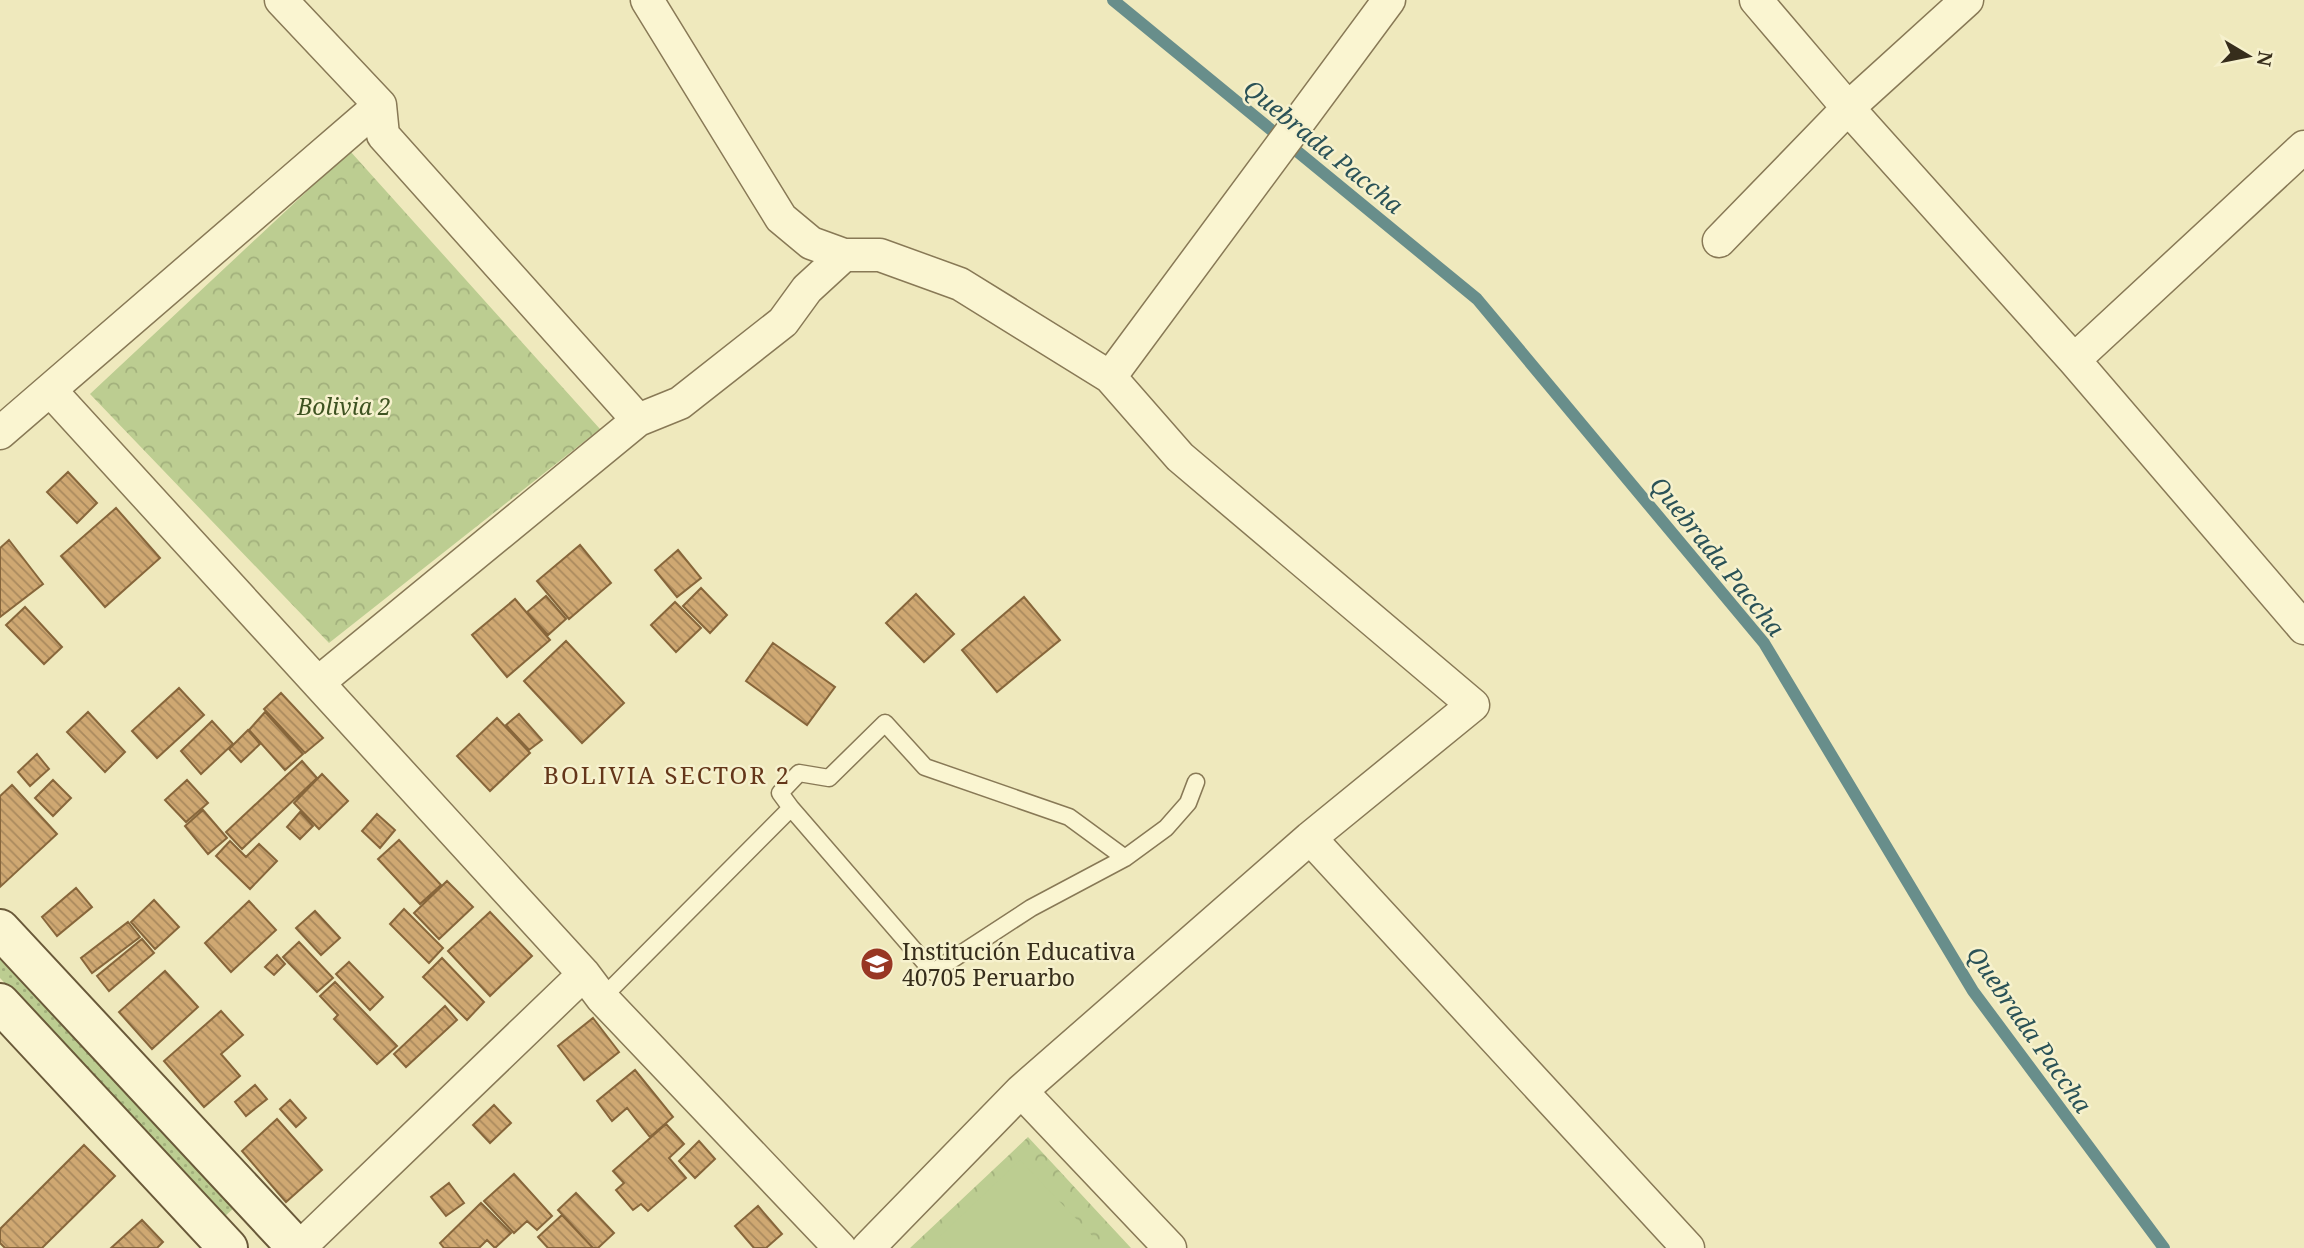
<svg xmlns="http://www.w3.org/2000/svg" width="2304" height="1248" viewBox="0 0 2304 1248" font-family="'Noto Serif',serif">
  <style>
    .grass { fill: url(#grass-dots) }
    .forest { fill: url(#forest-crowns) }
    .pitch { fill: #bccd91 }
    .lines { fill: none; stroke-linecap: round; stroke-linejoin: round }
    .stream { stroke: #688e8b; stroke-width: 12 }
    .building { fill: url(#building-back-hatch); stroke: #87663b; stroke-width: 2 }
    .lane-casing { stroke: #887956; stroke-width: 19 }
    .street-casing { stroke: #887956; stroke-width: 35 }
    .secondary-casing { stroke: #695939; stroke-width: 42 }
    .lane { stroke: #faf5d1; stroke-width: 16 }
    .street { stroke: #faf5d1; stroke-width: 32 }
    .secondary { stroke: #faf5d1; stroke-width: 38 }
    .labels { text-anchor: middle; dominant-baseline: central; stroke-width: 5; stroke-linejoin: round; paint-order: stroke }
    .park-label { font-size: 23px; font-style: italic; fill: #3e5321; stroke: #f6f1cd }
    .poi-label { font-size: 23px; fill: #362d1b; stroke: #f6f1cd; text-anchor: start }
    .water-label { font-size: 24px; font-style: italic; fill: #2a5257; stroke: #f6f1cd }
    .neighbourhood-label { font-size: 24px; letter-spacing: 2px; fill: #643619; stroke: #f6f1cd }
  </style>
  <defs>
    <pattern id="grass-dots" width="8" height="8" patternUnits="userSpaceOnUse" patternTransform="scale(1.75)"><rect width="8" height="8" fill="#bccd91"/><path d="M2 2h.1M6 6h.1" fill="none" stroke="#a2b07c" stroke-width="1.8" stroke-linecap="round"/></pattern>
    <pattern id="forest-crowns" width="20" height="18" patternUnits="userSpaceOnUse" patternTransform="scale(1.75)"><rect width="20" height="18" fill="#bccd91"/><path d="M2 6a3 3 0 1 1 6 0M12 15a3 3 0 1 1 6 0" fill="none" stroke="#a2b07c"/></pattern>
    <pattern id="building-back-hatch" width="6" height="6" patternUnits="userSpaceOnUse" patternTransform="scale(1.75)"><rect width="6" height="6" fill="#cfa872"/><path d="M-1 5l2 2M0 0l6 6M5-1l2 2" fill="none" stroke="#a9895d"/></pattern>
  </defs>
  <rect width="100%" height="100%" fill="#efe9bd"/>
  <path class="grass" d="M 0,953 L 235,1207 L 223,1218 L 0,978 Z"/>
  <path class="forest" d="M 350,151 L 600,429 L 329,643 L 90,394 Z
    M 1028,1137 L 1131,1248 L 910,1248 Z"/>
  <path class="pitch" d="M 1020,1160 L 1104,1248 L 951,1248 L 940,1236 Z"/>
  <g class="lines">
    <path class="stream" d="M 1113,0 L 1477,299 L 1764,643 L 1973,991 L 2164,1248"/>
  </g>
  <path class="building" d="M 68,472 L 97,503 L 77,523 L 47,492 Z
    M 116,508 L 160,558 L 105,607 L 61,556 Z
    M 9,540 L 43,584 L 0,617 L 0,548 Z
    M 580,545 L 611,583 L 569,619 L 537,581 Z
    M 678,550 L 701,578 L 677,597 L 655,570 Z
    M 701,588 L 727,615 L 710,633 L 683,606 Z
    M 916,594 L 954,634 L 924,662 L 886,623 Z
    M 546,596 L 566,619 L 548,635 L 527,612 Z
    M 1024,597 L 1060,640 L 997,692 L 962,650 Z
    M 515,599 L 550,640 L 507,677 L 472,635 Z
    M 675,602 L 701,628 L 676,652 L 651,625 Z
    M 25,607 L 62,647 L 44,664 L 6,625 Z
    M 566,641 L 624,703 L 582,743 L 524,681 Z
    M 773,643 L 835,687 L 807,725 L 746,681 Z
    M 179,688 L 204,715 L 157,758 L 132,731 Z
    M 281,693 L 323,738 L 305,753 L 264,709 Z
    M 88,712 L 125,752 L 105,772 L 67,732 Z
    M 265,712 L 303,754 L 285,770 L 249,730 Z
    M 519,714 L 542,740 L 529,750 L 506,725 Z
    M 497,718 L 530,753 L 490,791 L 457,756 Z
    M 212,721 L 233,744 L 201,774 L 181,751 Z
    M 248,730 L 260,744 L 241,762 L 229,749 Z
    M 37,754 L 49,769 L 30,786 L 18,772 Z
    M 302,761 L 317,778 L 242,849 L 226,832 Z
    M 322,774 L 348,801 L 319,829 L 294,803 Z
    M 53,780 L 71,798 L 53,816 L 35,798 Z
    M 187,780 L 208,803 L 186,822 L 165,800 Z
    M 12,785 L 57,834 L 0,887 L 0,796 Z
    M 203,810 L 227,838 L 208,854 L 185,826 Z
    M 300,812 L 313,826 L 300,839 L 287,827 Z
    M 377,814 L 395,830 L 380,848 L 362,831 Z
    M 399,840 L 441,885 L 420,904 L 378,859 Z
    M 230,841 L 246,857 L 259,844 L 277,861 L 250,889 L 216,856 Z
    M 447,881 L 473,907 L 439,939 L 414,913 Z
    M 76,888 L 92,907 L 57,936 L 42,917 Z
    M 154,900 L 179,927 L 155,949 L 131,922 Z
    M 249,901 L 276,930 L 231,972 L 205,943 Z
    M 404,909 L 443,948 L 429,963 L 390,924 Z
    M 315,911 L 340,938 L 321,955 L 296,928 Z
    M 490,912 L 532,956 L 490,996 L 448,951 Z
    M 128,922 L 140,937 L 92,973 L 81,958 Z
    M 142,939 L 154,953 L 109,991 L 97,976 Z
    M 299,942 L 333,978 L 317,992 L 283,957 Z
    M 277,955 L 285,964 L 274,975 L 265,967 Z
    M 442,958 L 484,1002 L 467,1020 L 423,977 Z
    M 349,962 L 383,997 L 370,1010 L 336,974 Z
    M 165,971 L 198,1007 L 152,1049 L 119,1012 Z
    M 335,982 L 397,1046 L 377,1064 L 334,1019 L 338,1015 L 320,996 Z
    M 445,1006 L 457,1020 L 406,1067 L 394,1054 Z
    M 221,1011 L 243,1035 L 221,1054 L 240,1076 L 204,1107 L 164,1061 Z
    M 593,1018 L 619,1052 L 584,1080 L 558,1046 Z
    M 635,1070 L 673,1117 L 650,1137 L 627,1108 L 612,1121 L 597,1101 Z
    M 255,1085 L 267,1099 L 246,1116 L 235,1102 Z
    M 290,1100 L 306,1118 L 296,1127 L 280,1109 Z
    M 494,1105 L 511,1123 L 490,1143 L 473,1125 Z
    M 277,1119 L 322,1170 L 286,1202 L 242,1151 Z
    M 666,1124 L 684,1144 L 669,1158 L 686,1178 L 648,1211 L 641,1204 L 633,1210 L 616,1190 L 624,1183 L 613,1171 Z
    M 699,1141 L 715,1159 L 695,1178 L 679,1161 Z
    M 84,1145 L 115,1176 L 42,1248 L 5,1248 L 0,1243 L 0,1229 Z
    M 514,1174 L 552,1216 L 537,1230 L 527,1221 L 514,1233 L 484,1201 Z
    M 449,1183 L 464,1203 L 446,1216 L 431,1197 Z
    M 576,1193 L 614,1233 L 598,1248 L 593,1248 L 558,1210 Z
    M 481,1203 L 511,1233 L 495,1248 L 487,1240 L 479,1248 L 444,1248 L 440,1243 Z
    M 758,1206 L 782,1234 L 766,1248 L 754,1248 L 735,1226 Z
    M 562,1215 L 593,1248 L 548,1248 L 538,1237 Z
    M 142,1220 L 163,1242 L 157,1248 L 111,1248 Z"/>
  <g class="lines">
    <defs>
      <path id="lane" d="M 791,808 L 933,972 L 1031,908 L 1125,858 L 1166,828 L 1188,803 L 1196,782
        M 602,998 L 791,808 L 780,793 L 799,773 L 829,778 L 885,723 L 925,767 L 1069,817 L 1125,858"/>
      <path id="street" d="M 281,0 L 380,105 L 383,135 L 638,420
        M 647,0 L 781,218 L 811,243 L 844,255
        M 1756,0 L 1848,108 L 2074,360 L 2304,628
        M 1719,241 L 1848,108 L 1967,0
        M 2074,360 L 2304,147
        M 1110,377 L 1389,0
        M 50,390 L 584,974 L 602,998 L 840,1248
        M 0,433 L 380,105
        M 319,682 L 638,420 L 680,403 L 783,322 L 807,289 L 844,255 L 880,255 L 960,284 L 1110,377 L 1180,457 L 1473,705 L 1310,838 L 1688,1248
        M 1021,1091 L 1170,1248
        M 299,1248 L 584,974
        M 868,1248 L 1021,1091 L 1310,838"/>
      <path id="secondary" d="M 0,929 L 297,1248
        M 0,1003 L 228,1248"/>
    </defs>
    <use href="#lane" class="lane-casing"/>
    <use href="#street" class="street-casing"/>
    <use href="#secondary" class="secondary-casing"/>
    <use href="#lane" class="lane"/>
    <use href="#street" class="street"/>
    <use href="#secondary" class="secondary"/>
  </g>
  <defs>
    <symbol id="school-disc" viewBox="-11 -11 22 22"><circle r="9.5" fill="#983724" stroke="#f6f1cd"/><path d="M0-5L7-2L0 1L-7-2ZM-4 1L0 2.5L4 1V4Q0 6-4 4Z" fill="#fff"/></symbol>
  </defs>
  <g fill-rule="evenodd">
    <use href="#school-disc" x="858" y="945" width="38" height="38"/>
  </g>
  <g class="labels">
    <g class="park-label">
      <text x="344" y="406">Bolivia 2</text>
    </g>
    <g class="poi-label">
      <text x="902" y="951">Institución Educativa<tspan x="902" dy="26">40705 Peruarbo</tspan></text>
    </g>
    <g class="water-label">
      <text transform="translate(1324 146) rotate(39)">Quebrada Paccha</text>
      <text transform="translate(1718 556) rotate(51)">Quebrada Paccha</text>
      <text transform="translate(2030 1029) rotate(55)">Quebrada Paccha</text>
    </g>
    <g class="neighbourhood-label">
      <text x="667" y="774">BOLIVIA SECTOR 2</text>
    </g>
  </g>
  <g transform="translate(2248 56) rotate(100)" stroke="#f6f1cd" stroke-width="5" paint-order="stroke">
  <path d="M0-5L12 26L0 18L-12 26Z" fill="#362d1b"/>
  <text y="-10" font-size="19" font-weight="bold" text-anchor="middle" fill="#362d1b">N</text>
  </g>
</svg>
